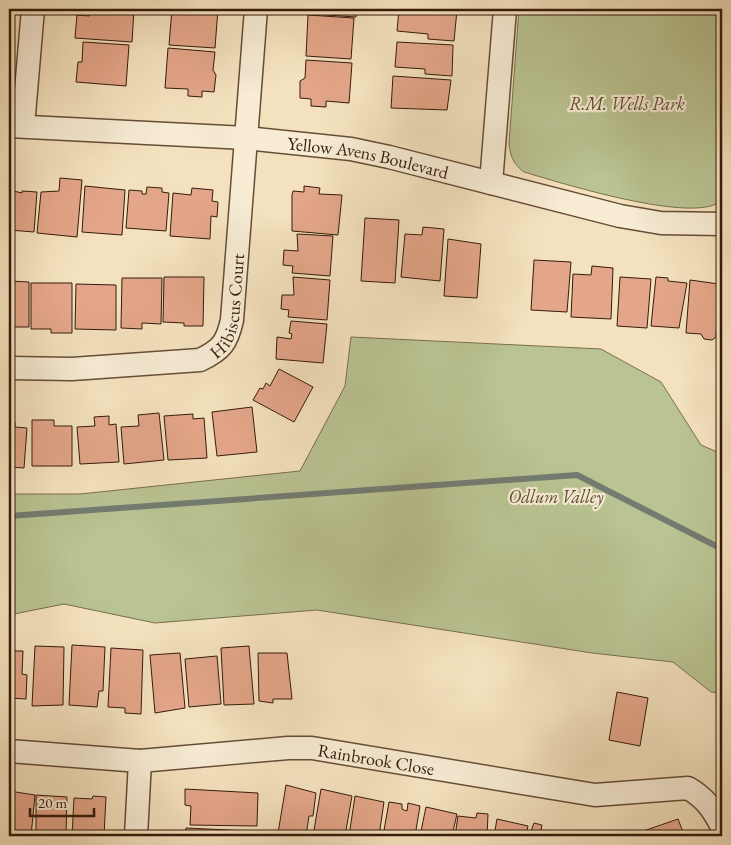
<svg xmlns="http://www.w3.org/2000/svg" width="731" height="845" viewBox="0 0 731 845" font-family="'EB Garamond',serif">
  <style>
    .green { fill: #bac392; stroke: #786f4e }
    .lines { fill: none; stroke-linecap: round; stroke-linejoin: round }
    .stream { stroke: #737c72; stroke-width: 6 }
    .building { fill: #e4a68a; stroke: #351b0a }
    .minor-casing { stroke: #654d37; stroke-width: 25 }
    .minor { stroke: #f8ecd5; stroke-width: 22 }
    .labels { text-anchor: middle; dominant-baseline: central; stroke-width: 4.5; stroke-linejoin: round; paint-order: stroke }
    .park-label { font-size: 18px; font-style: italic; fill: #5d4d33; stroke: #f8ecd5 }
    .street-label { font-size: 18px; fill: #351b0a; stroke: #f8ecd5 }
  </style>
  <rect width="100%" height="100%" fill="#f4e2be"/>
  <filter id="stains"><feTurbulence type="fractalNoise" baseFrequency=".004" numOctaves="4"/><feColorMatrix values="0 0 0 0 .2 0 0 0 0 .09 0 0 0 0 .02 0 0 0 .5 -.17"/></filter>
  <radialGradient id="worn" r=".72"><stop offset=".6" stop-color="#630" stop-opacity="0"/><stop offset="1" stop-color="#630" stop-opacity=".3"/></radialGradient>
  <path class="green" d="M 519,9 L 722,9 L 722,200 C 697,226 558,182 524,172 C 514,165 510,156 509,143 Z
    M 351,337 L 601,349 L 661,382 L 701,445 L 722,454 L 722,693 L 711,692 L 673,662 L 592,653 L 317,610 L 155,623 L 64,604 L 9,615 L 9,494 L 80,494 L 300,471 L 345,386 Z"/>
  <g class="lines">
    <path class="stream" d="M 9,516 L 577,475 L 722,549"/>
  </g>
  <path class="building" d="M 90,9 L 134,9 L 132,42 L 75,38 L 77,15 L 89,16 Z
    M 172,9 L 218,9 L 215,48 L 169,45 Z
    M 311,9 L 357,9 L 356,17 L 311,14 Z
    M 399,9 L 457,10 L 454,41 L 428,39 L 428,34 L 397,31 Z
    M 308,15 L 354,18 L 351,59 L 306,56 Z
    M 83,42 L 129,45 L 126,86 L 76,82 L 78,62 L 82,62 Z
    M 397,42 L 453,45 L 452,76 L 425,74 L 425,69 L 395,67 Z
    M 168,48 L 215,52 L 213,70 L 216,75 L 214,92 L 202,91 L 202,97 L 188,96 L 188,89 L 165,88 Z
    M 306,60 L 352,63 L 349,103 L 326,101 L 326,107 L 311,106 L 311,99 L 300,98 L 300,81 L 305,78 Z
    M 393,76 L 451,80 L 447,110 L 391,108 Z
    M 60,178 L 82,180 L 77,237 L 37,233 L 41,192 L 59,191 Z
    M 85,186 L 125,190 L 122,235 L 82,232 Z
    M 304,186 L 320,188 L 319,194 L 342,195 L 338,235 L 292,231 L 292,195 L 293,191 L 304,192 Z
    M 147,187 L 162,188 L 162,192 L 169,193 L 166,231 L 126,228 L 129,190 L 142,191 L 142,194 L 146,194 Z
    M 192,188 L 213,190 L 212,201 L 218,202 L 217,217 L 211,216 L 210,239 L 170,236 L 173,193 L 191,195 Z
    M 9,190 L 22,193 L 22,191 L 37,192 L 34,232 L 9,230 Z
    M 365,218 L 399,220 L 395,283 L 361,281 Z
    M 423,227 L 444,229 L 440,281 L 401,277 L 405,234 L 422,235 Z
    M 297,234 L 333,236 L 330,276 L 292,273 L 293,266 L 283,265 L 284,250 L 298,251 Z
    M 448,239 L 481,244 L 477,298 L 444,296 Z
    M 534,260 L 571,262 L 567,312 L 531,310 Z
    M 592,266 L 613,268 L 611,319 L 571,317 L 573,274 L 591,275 Z
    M 164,277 L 204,277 L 203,326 L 184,326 L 184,323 L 163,322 Z
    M 293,277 L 330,280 L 327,320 L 288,317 L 289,310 L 281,309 L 282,295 L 294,295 Z
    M 620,277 L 651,279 L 647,328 L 617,326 Z
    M 656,277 L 668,278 L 668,281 L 687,283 L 679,328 L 651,326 Z
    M 122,278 L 162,278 L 161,324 L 142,323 L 142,329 L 121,328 Z
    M 690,280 L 719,284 L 716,337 L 712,340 L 704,339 L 701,334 L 686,333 Z
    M 9,281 L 29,282 L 29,327 L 10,327 L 10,339 Z
    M 31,283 L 72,283 L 72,333 L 51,333 L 51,329 L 31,329 Z
    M 76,284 L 116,285 L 116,330 L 75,329 Z
    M 291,321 L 327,324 L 323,363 L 276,359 L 277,337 L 291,339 L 292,334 L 289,333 Z
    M 279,369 L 313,387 L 294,422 L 253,400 L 260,388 L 263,389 L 266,383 L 270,386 Z
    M 252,407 L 257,452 L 217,456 L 212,412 Z
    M 159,413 L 164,460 L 124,464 L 121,427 L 139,426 L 138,415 Z
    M 193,414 L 193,419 L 204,418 L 207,458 L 168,460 L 164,416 Z
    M 109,416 L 109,425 L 116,424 L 119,462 L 80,464 L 77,427 L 95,426 L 94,417 Z
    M 32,420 L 54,420 L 54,426 L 72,426 L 72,466 L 32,466 Z
    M 9,422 L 15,422 L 15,427 L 27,428 L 24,468 L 9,467 Z
    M 72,645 L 105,647 L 103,691 L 99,691 L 97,707 L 69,705 Z
    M 35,646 L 64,647 L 63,705 L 32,706 Z
    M 249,646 L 254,704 L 224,705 L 221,648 Z
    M 111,648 L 143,650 L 141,714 L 125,713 L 125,708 L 108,707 Z
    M 9,651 L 23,651 L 22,674 L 27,675 L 26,699 L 9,698 Z
    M 180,653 L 185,708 L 155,713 L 150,655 Z
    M 258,653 L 287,653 L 292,699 L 273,699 L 273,703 L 259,701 Z
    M 217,656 L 221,704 L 189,707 L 185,659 Z
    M 617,692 L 648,698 L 640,746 L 609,740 Z
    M 286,785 L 316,793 L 313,816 L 309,816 L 306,836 L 278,833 Z
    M 185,789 L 258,793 L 257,826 L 190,825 L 191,806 L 185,805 Z
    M 321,789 L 352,796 L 345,836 L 313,836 Z
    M 9,791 L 35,795 L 31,836 L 9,836 Z
    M 36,795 L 67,797 L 66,836 L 36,836 Z
    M 93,796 L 106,797 L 104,836 L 72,836 L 74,798 L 92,799 Z
    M 355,796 L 384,802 L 379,836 L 349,836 Z
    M 389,802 L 402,804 L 402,809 L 404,810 L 407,811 L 408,803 L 420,806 L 415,836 L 383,836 Z
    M 426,807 L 457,814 L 452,836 L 420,836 Z
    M 477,813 L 488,814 L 487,836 L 455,836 L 458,816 L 476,818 Z
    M 497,819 L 528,826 L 526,836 L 494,836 Z
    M 678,819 L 683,832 L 679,833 L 680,836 L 629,836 Z
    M 534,823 L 542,825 L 541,830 L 561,834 L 561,836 L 529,836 Z
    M 186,828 L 250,831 L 250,836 L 185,836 Z
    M 564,833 L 576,835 L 575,836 L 563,836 Z"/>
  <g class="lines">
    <defs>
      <g id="minor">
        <path id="s1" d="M 9,126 L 246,138 L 351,149 L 389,157 L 620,216 L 661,223 L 722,224"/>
        <path d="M 23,126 L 33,9"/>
        <path d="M 491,183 L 505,9"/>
        <path id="s2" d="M 9,368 L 72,369 L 200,360 C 221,350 227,343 232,320 L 256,9"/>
        <path id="s3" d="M 9,751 L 140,761 L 288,748 L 312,748 L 595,795 L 688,788 C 705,798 713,809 722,827"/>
        <path d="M 136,836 L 140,761"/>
      </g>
    </defs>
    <use href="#minor" class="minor-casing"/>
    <use href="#minor" class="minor"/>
  </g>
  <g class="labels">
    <g class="park-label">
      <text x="627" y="103">R.M. Wells Park</text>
      <text x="556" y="496">Odlum Valley</text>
    </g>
    <g class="street-label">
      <text stroke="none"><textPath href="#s1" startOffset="361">Yellow Avens Boulevard</textPath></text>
      <text stroke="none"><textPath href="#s2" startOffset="258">Hibiscus Court</textPath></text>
      <text stroke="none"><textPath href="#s3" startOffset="369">Rainbrook Close</textPath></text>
    </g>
  </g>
  <rect width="731" height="845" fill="none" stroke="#f4e2be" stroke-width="30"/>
  <rect x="10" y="10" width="711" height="825" fill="none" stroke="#351b0a" stroke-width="2.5"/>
  <rect x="15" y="15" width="701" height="815" fill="none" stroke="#351b0a"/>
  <path d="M30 808v8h64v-8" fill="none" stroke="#351b0a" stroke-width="2.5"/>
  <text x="38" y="808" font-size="15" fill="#351b0a" stroke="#f8ecd5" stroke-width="4" paint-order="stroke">20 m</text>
  <rect width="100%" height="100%" filter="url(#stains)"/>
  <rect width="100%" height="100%" fill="url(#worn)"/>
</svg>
